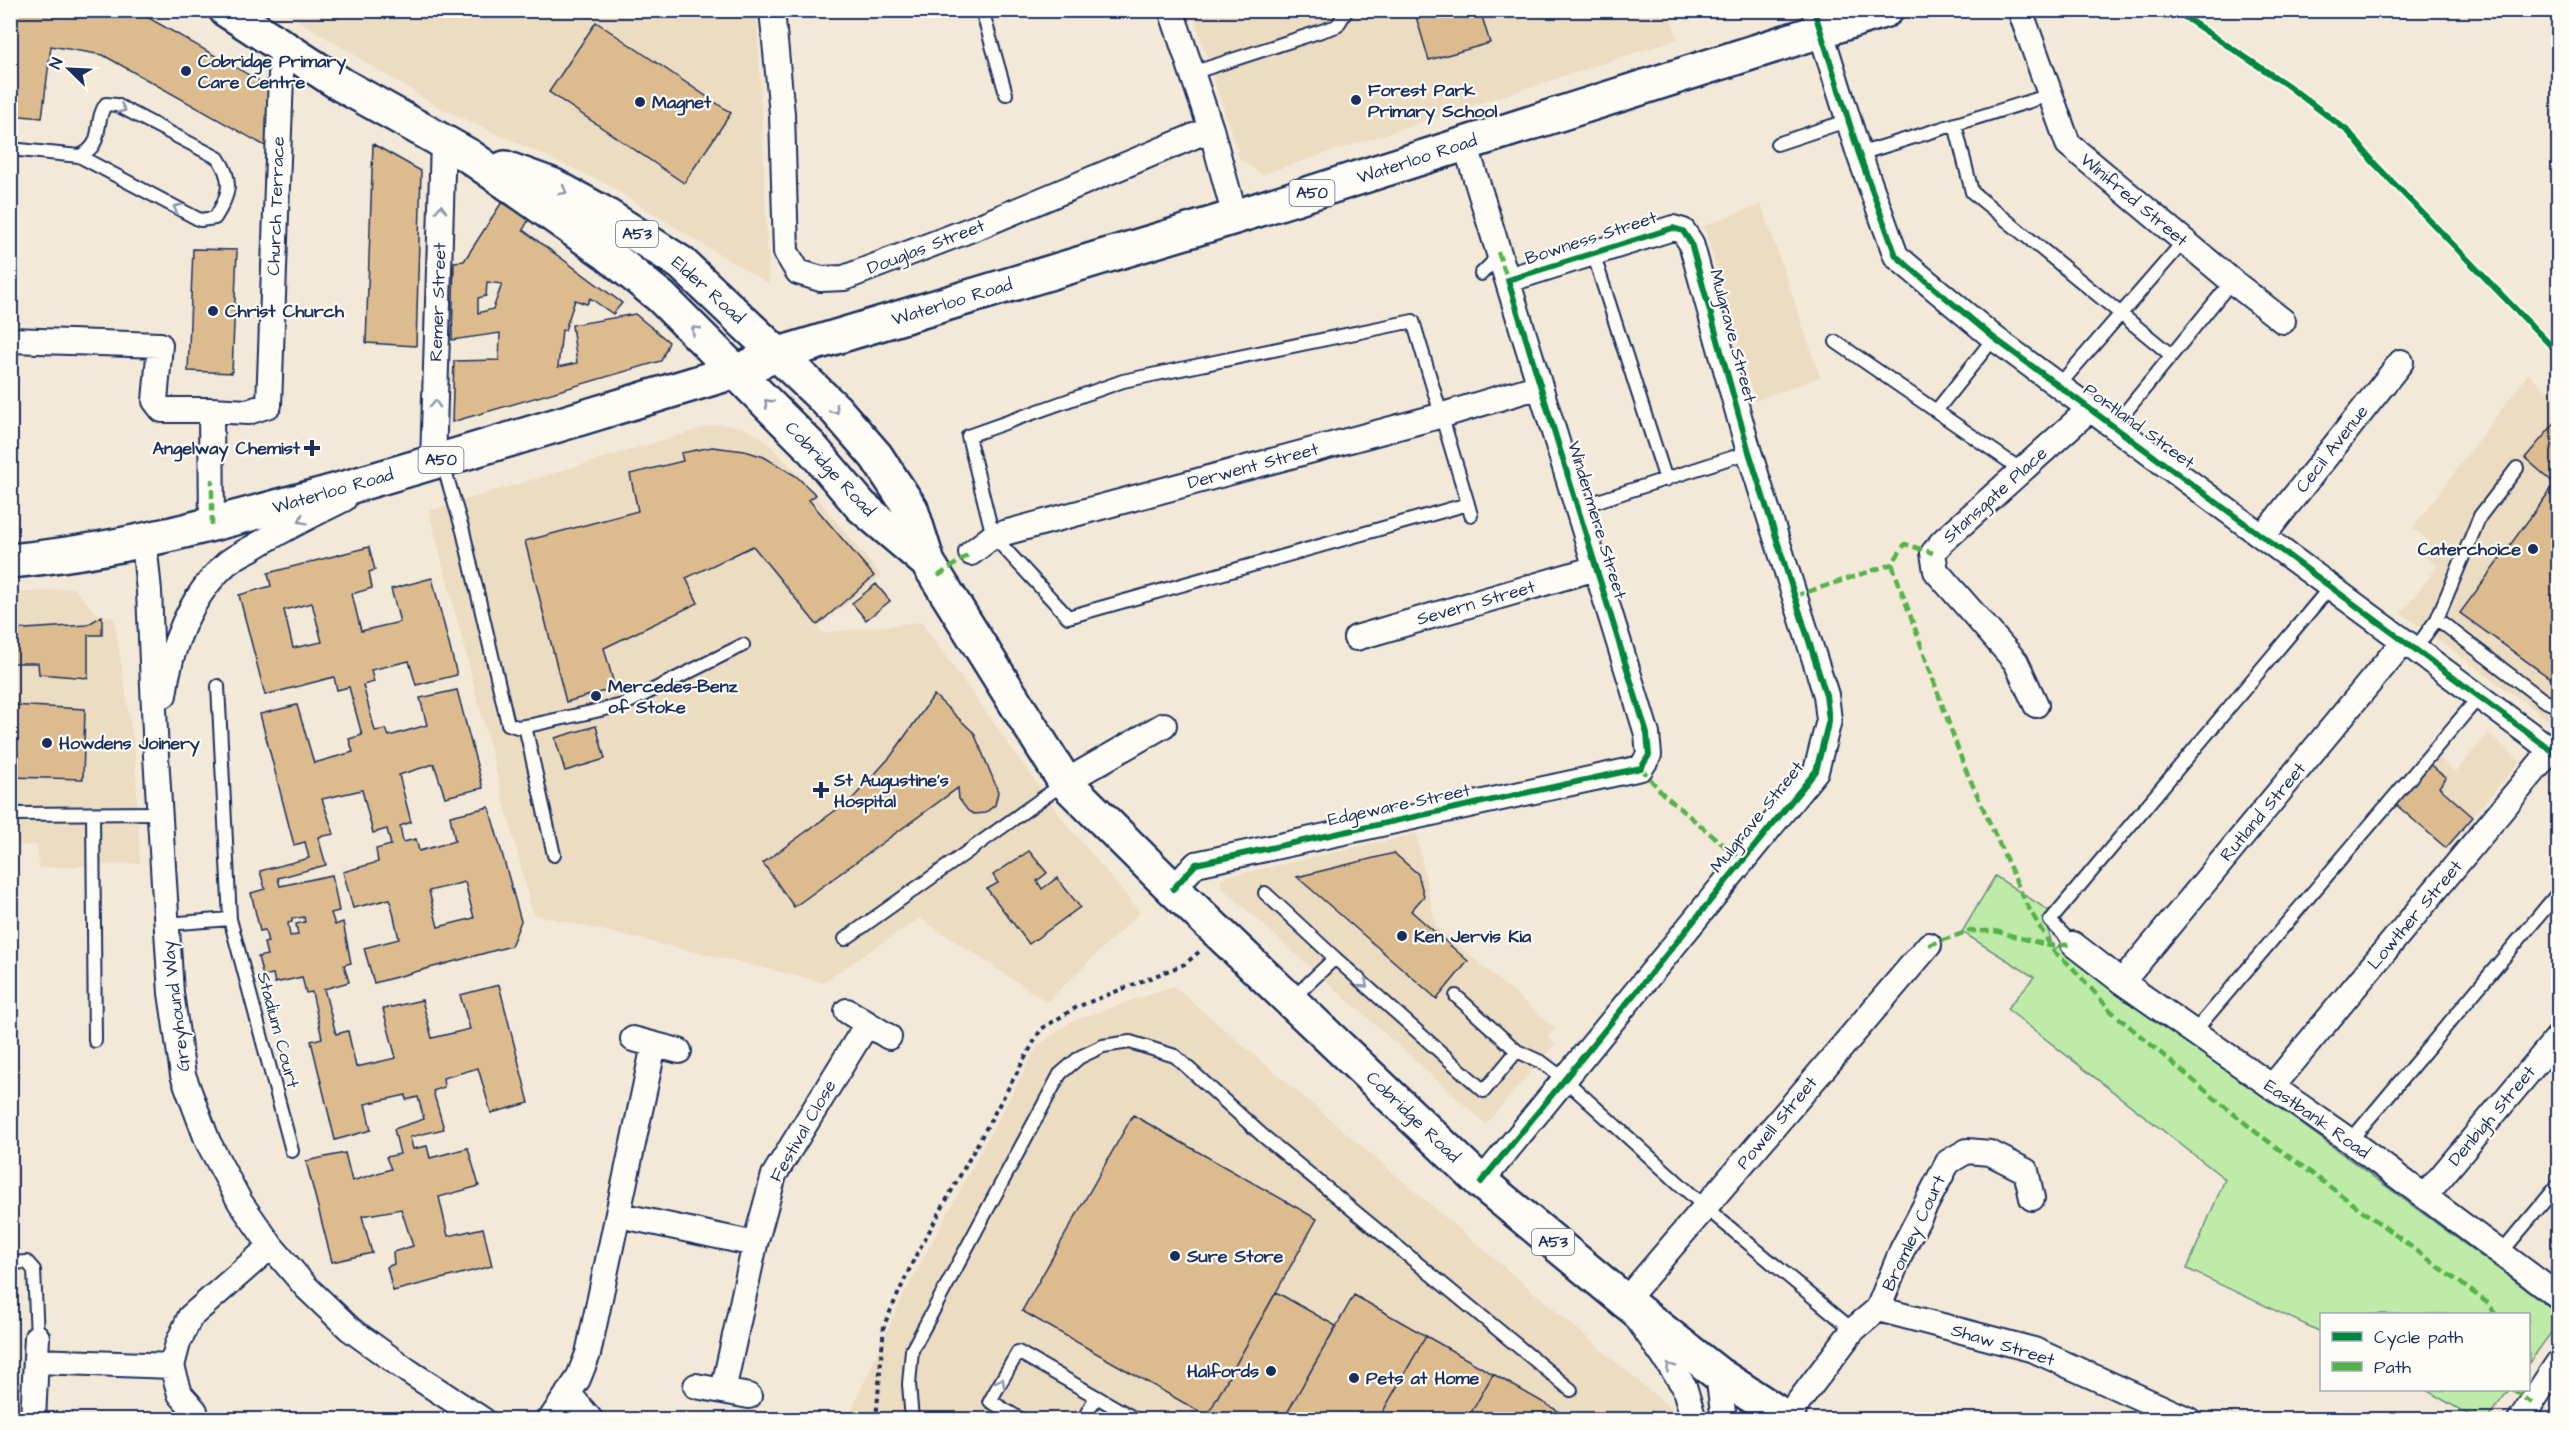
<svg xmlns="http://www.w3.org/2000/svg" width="2569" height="1430" viewBox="0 0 2569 1430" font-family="'Architects Daughter',sans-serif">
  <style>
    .built { fill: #ecdcc2 }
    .green { fill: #bfeba9; stroke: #6d8d84; stroke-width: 1.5 }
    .building { fill: #dcbc8f; stroke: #1b2f5e; stroke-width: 1.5; fill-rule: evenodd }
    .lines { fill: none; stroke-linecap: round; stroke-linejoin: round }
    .lane-casing { stroke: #1b2f5e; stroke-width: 16 }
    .street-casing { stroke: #1b2f5e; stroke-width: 28 }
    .primary-casing { stroke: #1b2f5e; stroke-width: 38 }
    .highway-casing { stroke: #1b2f5e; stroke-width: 38 }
    .path { stroke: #1b2f5e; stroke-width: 4; stroke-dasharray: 4.5 4.5; stroke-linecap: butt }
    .lane { stroke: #fdfcf7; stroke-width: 12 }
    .street { stroke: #fdfcf7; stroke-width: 24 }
    .primary { stroke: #fdfcf7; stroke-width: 33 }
    .highway { stroke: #fdfcf7; stroke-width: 33 }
    .quiet { stroke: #55b248; stroke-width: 4.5; stroke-dasharray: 9 4.5; stroke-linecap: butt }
    .cycleway-casing { stroke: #fdfcf7; stroke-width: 10 }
    .cycleway { stroke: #00873e; stroke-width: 6 }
    .oneway { stroke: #8c96aa }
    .poi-dot { fill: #1b2f5e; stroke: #fdfcf7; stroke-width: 2 }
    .labels { text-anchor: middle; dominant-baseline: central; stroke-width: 4.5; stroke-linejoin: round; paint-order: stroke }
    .shield { fill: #fdfcf7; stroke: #5f6c8c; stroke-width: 1.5 }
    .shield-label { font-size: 16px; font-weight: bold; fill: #1b2f5e }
    .poi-label { font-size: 18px; font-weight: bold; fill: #1b2f5e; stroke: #fdfcf7; text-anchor: start }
    .street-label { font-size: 18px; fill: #1b2f5e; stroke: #fdfcf7 }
  </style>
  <rect width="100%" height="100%" fill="#f3e9d8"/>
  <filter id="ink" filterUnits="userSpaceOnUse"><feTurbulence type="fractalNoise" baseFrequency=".0167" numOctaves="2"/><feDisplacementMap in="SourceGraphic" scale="12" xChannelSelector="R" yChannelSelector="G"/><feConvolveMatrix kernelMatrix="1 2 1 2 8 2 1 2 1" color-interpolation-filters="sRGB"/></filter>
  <g filter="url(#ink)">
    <path class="built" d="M 283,11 L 757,11 L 769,284 L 692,238 L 605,183 L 440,108 Z
      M 1192,11 L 1668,11 L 1678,39 L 1262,174 L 1240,160 Z
      M 1761,204 L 1820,377 L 1755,401 L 1704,226 Z
      M 2528,374 L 2558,400 L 2558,727 L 2401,613 L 2438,566 L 2421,554 L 2429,541 L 2413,528 Z
      M 716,424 L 742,427 L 763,439 L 795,471 L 881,576 L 818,627 L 824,633 L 921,622 L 1064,821 L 1140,912 L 1047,1002 L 920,918 L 823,982 L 533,914 L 429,511 Z
      M 73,588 L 96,613 L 114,618 L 135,753 L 140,863 L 39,868 L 37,845 L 11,846 L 10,594 Z
      M 2489,733 L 2520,761 L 2446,848 L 2394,803 L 2436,755 L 2455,772 Z
      M 1416,834 L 1436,926 L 1556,1029 L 1547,1036 L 1555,1044 L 1486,1124 L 1221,887 L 1221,878 Z
      M 1173,986 L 1683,1419 L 847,1420 L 903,1296 L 1038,1045 L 1071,1022 Z"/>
    <path class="green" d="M 1995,876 L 2051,912 L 2045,920 L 2054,951 L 2061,943 L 2212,1058 L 2558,1313 L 2558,1323 L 2529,1363 L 2528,1314 L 2322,1314 L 2321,1332 L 2187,1269 L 2225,1179 L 2007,1009 L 2034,977 L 1962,932 Z
      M 2426,1390 L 2509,1390 L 2486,1420 L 2476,1419 Z"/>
    <path class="building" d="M 10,10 L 135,10 L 270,87 L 267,147 L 103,55 L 51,46 L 42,118 L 10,115 Z
      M 1414,10 L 1480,10 L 1490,43 L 1429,60 Z
      M 596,22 L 731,113 L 684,183 L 549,92 Z
      M 373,144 L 421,171 L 416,346 L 366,343 Z
      M 502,202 L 529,219 L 523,230 L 622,303 L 613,314 L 590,298 L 587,304 L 575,300 L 565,330 L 562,330 L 558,367 L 577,363 L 572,325 L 635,314 L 669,342 L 661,361 L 452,422 L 454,361 L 499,360 L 500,333 L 452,340 L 454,262 L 464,261 ZM 487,282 L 502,284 L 493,309 L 478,313 L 478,298 L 486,296 Z
      M 193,249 L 237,250 L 232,373 L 188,371 Z
      M 2558,419 L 2558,684 L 2460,613 L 2555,484 L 2525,458 Z
      M 712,447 L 745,451 L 764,457 L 796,476 L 816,495 L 809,500 L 874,576 L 817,625 L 753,546 L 686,578 L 698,603 L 604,648 L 615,688 L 566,702 L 525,541 L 638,511 L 630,474 L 683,461 L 681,453 Z
      M 369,547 L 375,570 L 369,572 L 372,588 L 352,594 L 361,631 L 400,622 L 391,589 L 432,578 L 457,675 L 416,685 L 409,661 L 371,670 L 374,682 L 363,685 L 375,731 L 386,729 L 389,736 L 427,725 L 420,698 L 457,690 L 483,788 L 445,797 L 434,764 L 399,775 L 411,822 L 400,826 L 403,842 L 416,839 L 419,851 L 455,841 L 450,816 L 489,807 L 521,921 L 511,946 L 374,983 L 364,948 L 399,939 L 390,899 L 353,908 L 343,872 L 378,862 L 376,849 L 391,845 L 387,829 L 373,833 L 362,790 L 322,799 L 334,834 L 318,837 L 326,865 L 278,878 L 280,886 L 332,875 L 339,911 L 331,913 L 335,925 L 343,922 L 351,963 L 344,965 L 349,982 L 324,989 L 336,1034 L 348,1031 L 356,1067 L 396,1058 L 383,1009 L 422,1000 L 432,1038 L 470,1029 L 460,995 L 499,985 L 529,1103 L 491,1113 L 478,1068 L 443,1078 L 444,1087 L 433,1091 L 444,1129 L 410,1137 L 413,1149 L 427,1146 L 430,1158 L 468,1148 L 479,1186 L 439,1197 L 448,1236 L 483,1228 L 492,1266 L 393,1291 L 387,1267 L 394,1264 L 393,1252 L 413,1246 L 401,1209 L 362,1216 L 372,1253 L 332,1262 L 306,1161 L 345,1153 L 352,1181 L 391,1169 L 386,1157 L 400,1154 L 394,1129 L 424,1119 L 418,1097 L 406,1100 L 406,1095 L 365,1104 L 371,1130 L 335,1140 L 311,1041 L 322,1038 L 312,992 L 306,993 L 302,977 L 275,983 L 273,974 L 263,976 L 258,957 L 267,955 L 264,943 L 268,942 L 265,930 L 260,931 L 251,893 L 265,889 L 260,871 L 309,858 L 305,842 L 294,845 L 260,714 L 297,705 L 314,763 L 353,752 L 349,739 L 362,735 L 349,687 L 337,690 L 334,677 L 265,695 L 239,595 L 271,586 L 268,573 ZM 312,603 L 322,642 L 293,648 L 284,610 ZM 465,882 L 474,918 L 438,927 L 429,891 ZM 304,917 L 305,922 L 296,924 L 298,935 L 290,936 L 288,923 L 292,922 L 292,919 Z
      M 876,584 L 890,601 L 866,620 L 852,603 Z
      M 102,616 L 102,635 L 88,635 L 88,678 L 39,674 L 38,663 L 10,663 L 10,630 L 87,625 Z
      M 934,695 L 974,733 L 996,786 L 998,792 L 995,805 L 985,813 L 974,814 L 968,811 L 959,799 L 958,788 L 794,907 L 763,863 L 854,797 L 891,756 Z
      M 10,705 L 85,709 L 83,779 L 10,777 Z
      M 596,726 L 605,759 L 565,771 L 555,738 Z
      M 2428,763 L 2446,778 L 2439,787 L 2473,817 L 2446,848 L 2394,803 Z
      M 1029,851 L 1047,873 L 1037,881 L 1042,889 L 1057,878 L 1080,907 L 1029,944 L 987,889 L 998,883 L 993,875 Z
      M 1394,853 L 1418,874 L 1424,896 L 1411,911 L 1468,961 L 1437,999 L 1297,877 Z
      M 1133,1115 L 1317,1219 L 1207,1416 L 1022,1311 Z
      M 1276,1292 L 1336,1326 L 1283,1420 L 1213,1420 L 1207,1416 Z
      M 1354,1295 L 1426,1336 L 1378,1420 L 1283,1420 Z
      M 1426,1336 L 1493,1374 L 1467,1420 L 1378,1420 Z
      M 1493,1374 L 1574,1420 L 1467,1420 Z"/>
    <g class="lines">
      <defs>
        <path id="lane" d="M 982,10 L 1006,94
          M 1192,73 L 1337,26 L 1347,10
          M 1955,124 L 1972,192 L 2171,355
          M 1777,144 L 1849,120
          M 10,149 L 79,156 L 200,220 L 215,218 C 229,196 234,181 218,158 L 117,105 L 106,104 C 93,121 106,145 79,156
          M 1859,154 L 2050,95
          M 1593,253 L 1666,480
          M 1481,274 L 1491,264 L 1498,252
          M 1836,342 L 2023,471
          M 2059,385 L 2184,241
          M 1936,411 L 1994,338
          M 2114,426 L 2232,281
          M 442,461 L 463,531 L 508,724 L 517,727 L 532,725 L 623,705 L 743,645
          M 1468,504 L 1068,617 L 993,536 L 968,436 L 1123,381 L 1413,321 L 1468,504 L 1471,515
          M 1579,507 L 1749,452
          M 2437,619 L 2543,700 L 2556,706 L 2558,704
          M 2415,649 L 2437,619 L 2480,516 L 2517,468
          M 218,686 L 230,919 L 292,1151
          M 525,726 L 554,855
          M 10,814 L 160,813
          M 93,814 L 95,1041
          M 1265,893 L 1335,958
          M 167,924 L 230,919
          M 845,939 L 1064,783
          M 2073,944 L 2050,921 L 2331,586
          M 1456,996 L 1517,1051 L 1543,1063 L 1564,1079 L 1706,1208 L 1853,1330
          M 1291,1000 L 1335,958 L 1484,1091 L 1517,1051
          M 2194,1032 L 2479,697
          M 2350,1141 L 2558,893
          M 2501,1253 L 2558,1185
          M 10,1263 L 27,1262 L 34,1270 L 37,1337
          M 912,1420 L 909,1384 L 912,1350 L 1060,1074 L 1080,1057 L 1103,1046 L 1130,1042 L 1175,1056 L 1262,1135 L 1571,1390
          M 1022,1420 L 990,1401 L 1018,1352 L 1137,1420
          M 1083,1420 L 1096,1397"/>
        <path id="street" d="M 772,10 L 782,114 L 786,252 L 798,272 L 821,279 L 844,278 L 980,226 L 1211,129 L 1235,217
          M 1171,10 L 1211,129
          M 1814,10 L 1859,154 L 1896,256 L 1994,338 L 2558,755
          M 2020,10 L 2068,144 L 2232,281 L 2283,321
          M 10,340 L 160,345 L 155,401 L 162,410 L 211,410
          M 433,462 L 443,142
          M 212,525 L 211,410 L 248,412 L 269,405 L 282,49
          M 2263,536 L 2401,362
          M 144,542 L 149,591 L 156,756 L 171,993 L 183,1075 L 208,1142 L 240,1202 L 271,1246 L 306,1287 L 350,1329 L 408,1371 L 483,1420
          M 971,553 L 993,536 L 1443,415 L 1540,386
          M 1356,638 L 1596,568
          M 164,695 C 170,647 190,597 226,564 C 234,557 245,552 254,547 C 283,529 314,514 344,499
          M 2036,705 L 2016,662 L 1936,571 L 1933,553 L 1942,542 L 2090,409
          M 1065,782 L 1164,725
          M 1173,889 L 1196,864 L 1641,768 L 1649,755 L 1647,734 L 1465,143
          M 2073,944 L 2122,982 L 2350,1141 L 2558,1296
          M 2122,982 L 2404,641
          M 847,1011 L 889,1037
          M 633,1039 L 679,1051
          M 2272,1087 L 2558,742
          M 1481,1182 L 1816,771 L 1829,720 L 1826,695 L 1749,452 L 1691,243 L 1683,231 L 1673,228 L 1508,280
          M 2425,1196 L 2558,1037
          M 619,1215 L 755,1244
          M 1878,1309 L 2034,1350 L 2189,1420
          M 37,1361 L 172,1366 L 178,1343 L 190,1317 L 271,1246
          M 172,1366 L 180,1394 L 195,1411
          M 1718,1374 L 1724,1420
          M 696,1386 L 749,1396
          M 723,1391 L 755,1244 L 774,1175 L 867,1024
          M 568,1393 L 591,1420
          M 33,1420 L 37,1337
          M 550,1420 L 578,1379 L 588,1354 L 654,1045
          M 1694,1420 L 1684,1386 L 1625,1301 L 1929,945
          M 1785,1420 L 1853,1330 L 1878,1309 L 1902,1250 L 1948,1162 L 1967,1151 L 1990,1153 L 2026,1171 L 2032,1198
          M 2520,1420 L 2558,1363"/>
        <path id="primary" d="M 10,561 C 120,551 219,523 324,494 C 462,455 599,412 737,371"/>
        <path id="highway" d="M 226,10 L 342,85 L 469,156 L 605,252 L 661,297 L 810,446 L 861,506 L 928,563 L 1065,782 L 1173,889 L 1481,1182 L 1625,1301 L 1718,1374 L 1789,1420
          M 505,168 L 552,185 L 601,212 L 681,263 L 716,296 L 836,410 L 876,456 L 911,509 L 928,563
          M 737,371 L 779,354 L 1235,217 L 1886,10"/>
      </defs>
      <use href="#lane" class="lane-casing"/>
      <use href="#street" class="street-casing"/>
      <use href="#primary" class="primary-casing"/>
      <use href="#highway" class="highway-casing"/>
      <path class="path" d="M 876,1420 L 884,1325 L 915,1257 L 1041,1029 L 1077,1007 L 1185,964 L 1200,951"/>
      <use href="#lane" class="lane"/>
      <use href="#street" class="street"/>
      <use href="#primary" class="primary"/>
      <use href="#highway" class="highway"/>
      <path class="quiet" d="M 1498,252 L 1508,280
        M 212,525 L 212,479
        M 1892,564 L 1964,766 L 2026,903 L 2054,952 L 2070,965 L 2111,1011 L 2207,1092 L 2257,1133 L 2489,1304 L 2495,1314
        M 938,576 L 971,553
        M 1795,596 L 1892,564 L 1905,544 L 1933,553
        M 1641,768 L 1662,793 L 1741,860
        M 1929,945 L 1969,931 L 1995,931 L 2050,946 L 2073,944
        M 2514,1390 L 2532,1403"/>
      <defs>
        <path id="cycleway" d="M 1814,10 L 1859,154 L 1896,256 L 1994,338 L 2558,755
          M 2174,10 L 2287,85 L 2349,132 L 2374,163 L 2558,353
          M 1173,889 L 1196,864 L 1641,768 L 1649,755 L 1647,734 L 1508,280 L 1673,228 L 1683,231 L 1691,243 L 1749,452 L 1826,695 L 1829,720 L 1816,771 L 1481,1182"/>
      </defs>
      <use href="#cycleway" class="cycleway-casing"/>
      <use href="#cycleway" class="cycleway"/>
    </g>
    <defs><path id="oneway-chevron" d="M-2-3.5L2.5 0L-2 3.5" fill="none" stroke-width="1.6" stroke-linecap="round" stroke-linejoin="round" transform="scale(1.5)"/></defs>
    <g class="oneway">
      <use href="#oneway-chevron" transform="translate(122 109) rotate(23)"/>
      <use href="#oneway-chevron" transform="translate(563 191) rotate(29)"/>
      <use href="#oneway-chevron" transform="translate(177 208) rotate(-152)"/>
      <use href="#oneway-chevron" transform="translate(441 209) rotate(-88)"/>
      <use href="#oneway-chevron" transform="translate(695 330) rotate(-136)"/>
      <use href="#oneway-chevron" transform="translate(768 403) rotate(-134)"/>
      <use href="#oneway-chevron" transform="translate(435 404) rotate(-88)"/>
      <use href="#oneway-chevron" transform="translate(835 410) rotate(47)"/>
      <use href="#oneway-chevron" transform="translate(302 520) rotate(153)"/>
      <use href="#oneway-chevron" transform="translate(1364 984) rotate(42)"/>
      <use href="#oneway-chevron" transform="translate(1670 1367) rotate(-125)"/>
      <use href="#oneway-chevron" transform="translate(1001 1382) rotate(-61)"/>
    </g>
  </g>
  <g class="poi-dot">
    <circle cx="186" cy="71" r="6"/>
    <circle cx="1356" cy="100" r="6"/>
    <circle cx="640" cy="102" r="6"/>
    <circle cx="213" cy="311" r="6"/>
    <path d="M309 439h6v6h6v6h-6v6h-6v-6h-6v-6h6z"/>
    <circle cx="2533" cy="549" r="6"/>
    <circle cx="596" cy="696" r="6"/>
    <circle cx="47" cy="743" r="6"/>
    <path d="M818 781h6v6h6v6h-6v6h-6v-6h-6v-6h6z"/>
    <circle cx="1402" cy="936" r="6"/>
    <circle cx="1175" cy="1256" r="6"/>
    <circle cx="1271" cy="1371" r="6"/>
    <circle cx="1354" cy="1378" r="6"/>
  </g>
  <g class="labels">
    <g class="shield">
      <rect x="1289.5" y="180" width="45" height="26" rx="4.5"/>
      <rect x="616" y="221" width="42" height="26" rx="4.5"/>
      <rect x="418.5" y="447" width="45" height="26" rx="4.5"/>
      <rect x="1532" y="1229" width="42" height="26" rx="4.5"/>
    </g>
    <g class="shield-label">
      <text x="1312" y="193">A50</text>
      <text x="637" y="234">A53</text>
      <text x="441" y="460">A50</text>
      <text x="1553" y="1242">A53</text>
    </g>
    <g class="poi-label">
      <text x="198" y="61">Cobridge Primary<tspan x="198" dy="21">Care Centre</tspan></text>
      <text x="1368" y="90">Forest Park<tspan x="1368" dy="21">Primary School</tspan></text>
      <text x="652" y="102">Magnet</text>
      <text x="225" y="311">Christ Church</text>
      <text x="300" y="448" text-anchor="end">Angelway Chemist</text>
      <text x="2521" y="549" text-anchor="end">Caterchoice</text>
      <text x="608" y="686">Mercedes-Benz<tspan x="608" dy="21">of Stoke</tspan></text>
      <text x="59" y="743">Howdens Joinery</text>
      <text x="834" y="780">St Augustine's<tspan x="834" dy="21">Hospital</tspan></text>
      <text x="1414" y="936">Ken Jervis Kia</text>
      <text x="1187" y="1256">Sure Store</text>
      <text x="1259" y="1371" text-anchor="end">Halfords</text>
      <text x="1366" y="1378">Pets at Home</text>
    </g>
    <g class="street-label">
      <text transform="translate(1417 159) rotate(-18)">Waterloo Road</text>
      <text transform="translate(2134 200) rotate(40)">Winifred Street</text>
      <text transform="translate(276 206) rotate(-88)">Church Terrace</text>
      <text transform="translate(1591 238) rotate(-18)">Bowness Street</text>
      <text transform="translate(926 247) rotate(-21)">Douglas Street</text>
      <text transform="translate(708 290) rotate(42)">Elder Road</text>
      <text transform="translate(438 302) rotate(-88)">Remer Street</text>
      <text transform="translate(952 302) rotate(-17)">Waterloo Road</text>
      <text transform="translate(1733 336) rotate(75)">Mulgrave Street</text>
      <text transform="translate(2139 426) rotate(36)">Portland Street</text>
      <text transform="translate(2332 449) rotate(-52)">Cecil Avenue</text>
      <text transform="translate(1253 466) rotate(-15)">Derwent Street</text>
      <text transform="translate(830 469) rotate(47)">Cobridge Road</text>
      <text transform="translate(333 491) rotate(-16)">Waterloo Road</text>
      <text transform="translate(1995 495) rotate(-42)">Stansgate Place</text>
      <text transform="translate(1597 520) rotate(73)">Windermere Street</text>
      <text transform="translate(1476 603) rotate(-16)">Severn Street</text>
      <text transform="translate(1399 805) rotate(-12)">Edgeware Street</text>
      <text transform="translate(2263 812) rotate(-50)">Rutland Street</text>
      <text transform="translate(1757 817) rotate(-51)">Mulgrave Street</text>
      <text transform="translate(2415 915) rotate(-50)">Lowther Street</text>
      <text transform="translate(176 1006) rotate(-97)">Greyhound Way</text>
      <text transform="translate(278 1030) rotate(75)">Stadium Court</text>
      <text transform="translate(2492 1116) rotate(-50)">Denbigh Street</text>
      <text transform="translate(1413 1117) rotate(44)">Cobridge Road</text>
      <text transform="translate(2317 1119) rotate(35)">Eastbank Road</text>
      <text transform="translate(1777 1123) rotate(-50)">Powell Street</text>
      <text transform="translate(803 1131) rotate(-60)">Festival Close</text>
      <text transform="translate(1914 1233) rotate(-65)">Bromley Court</text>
      <text transform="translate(2003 1345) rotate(17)">Shaw Street</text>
    </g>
  </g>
  <rect width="2569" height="1430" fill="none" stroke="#fdfcf7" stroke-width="36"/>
  <rect x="18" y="18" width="2533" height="1394" fill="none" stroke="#1b2f5e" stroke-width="2" filter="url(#ink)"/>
  <rect x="2320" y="1313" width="210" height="78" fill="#fdfcf7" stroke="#a3aaba" stroke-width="1.5"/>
  <rect x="2332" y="1332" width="30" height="9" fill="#00873e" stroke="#a3aaba" stroke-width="1.5"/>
  <text x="2374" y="1343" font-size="18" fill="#1b2f5e">Cycle path</text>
  <rect x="2332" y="1362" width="30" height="9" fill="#55b248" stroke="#a3aaba" stroke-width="1.5"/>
  <text x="2374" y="1373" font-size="18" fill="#1b2f5e">Path</text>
  <g transform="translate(69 69) rotate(294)" stroke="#fdfcf7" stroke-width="4.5" paint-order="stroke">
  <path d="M0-4.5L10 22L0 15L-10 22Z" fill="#1b2f5e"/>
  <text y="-9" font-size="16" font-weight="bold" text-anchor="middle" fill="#1b2f5e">N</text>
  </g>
</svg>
